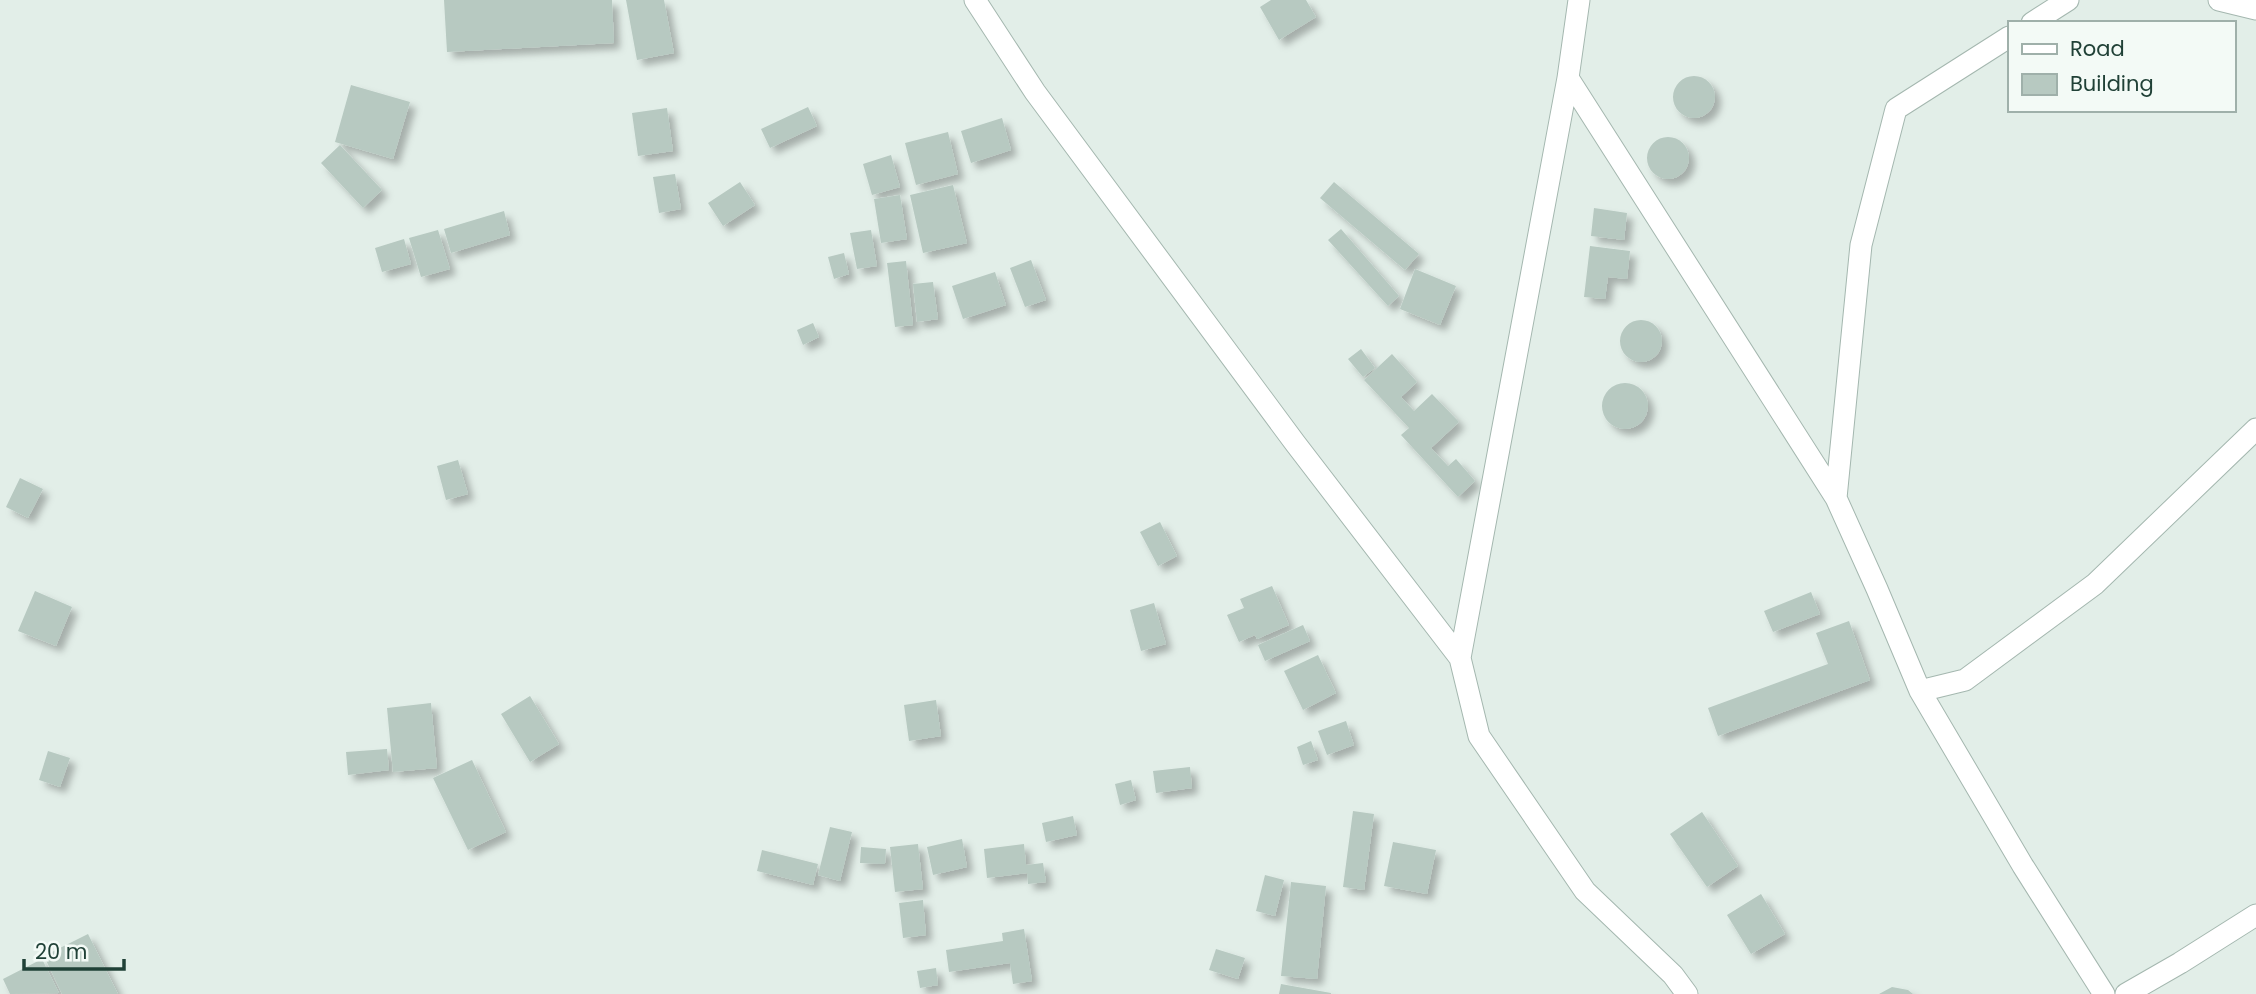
<svg xmlns="http://www.w3.org/2000/svg" width="2256" height="994" viewBox="0 0 2256 994" font-family="Poppins,sans-serif">
  <style>
    .building { fill: #b7c9c1; filter: url(#shadow) }
    .lines { fill: none; stroke-linecap: round; stroke-linejoin: round }
    .minor-casing { stroke: #a4b7af; stroke-width: 23 }
    .minor { stroke: #fff; stroke-width: 21 }
  </style>
  <defs>
    <filter id="shadow"><feDropShadow dx="6" dy="6" stdDeviation="3.5" flood-color="#0004"/></filter>
  </defs>
  <rect width="100%" height="100%" fill="#e2eee8"/>
  <path class="building" d="M 444,0 L 612,0 L 614,43 L 447,52 Z
    M 626,0 L 664,0 L 674,53 L 637,60 Z
    M 1271,0 L 1306,0 L 1316,17 L 1279,40 L 1260,7 Z
    M1673 97a21 21 0 1 1 42 0a21 21 0 1 1-42 0Z
    M 351,85 L 410,102 L 393,159 L 335,142 Z
    M 808,107 L 817,126 L 770,148 L 761,129 Z
    M 667,108 L 673,151 L 638,156 L 632,113 Z
    M 1002,118 L 1011,150 L 971,163 L 961,131 Z
    M 948,132 L 958,174 L 916,185 L 905,143 Z
    M1647 158a21 21 0 1 1 42 0a21 21 0 1 1-42 0Z
    M 340,145 L 382,190 L 363,208 L 321,163 Z
    M 891,155 L 900,187 L 872,195 L 863,164 Z
    M 675,174 L 681,209 L 659,213 L 653,177 Z
    M 740,182 L 755,205 L 723,226 L 708,203 Z
    M 1334,182 L 1419,254 L 1405,270 L 1320,198 Z
    M 953,185 L 967,243 L 923,253 L 910,195 Z
    M 900,195 L 907,239 L 881,243 L 874,199 Z
    M 1594,208 L 1627,213 L 1624,240 L 1591,236 Z
    M 504,211 L 510,235 L 451,253 L 444,229 Z
    M 1341,229 L 1399,296 L 1388,306 L 1328,240 Z
    M 438,230 L 450,269 L 421,277 L 409,238 Z
    M 871,230 L 877,266 L 857,269 L 850,233 Z
    M 404,239 L 411,264 L 382,272 L 375,248 Z
    M 1590,246 L 1630,251 L 1627,279 L 1608,277 L 1605,299 L 1584,297 Z
    M 844,253 L 849,274 L 834,279 L 828,257 Z
    M 1031,260 L 1046,300 L 1025,307 L 1010,268 Z
    M 906,261 L 913,325 L 895,327 L 887,263 Z
    M 1415,269 L 1456,286 L 1440,325 L 1400,309 Z
    M 995,272 L 1006,305 L 963,319 L 952,286 Z
    M 933,282 L 938,319 L 917,322 L 913,284 Z
    M1620 341a21 21 0 1 1 42 0a21 21 0 1 1-42 0Z
    M 813,323 L 819,337 L 803,345 L 797,330 Z
    M 1361,349 L 1375,368 L 1363,377 L 1348,359 Z
    M 1392,354 L 1417,382 L 1401,397 L 1414,411 L 1432,394 L 1459,422 L 1431,448 L 1448,466 L 1456,459 L 1475,481 L 1458,497 L 1401,435 L 1409,428 L 1364,380 Z
    M1602 406a23 23 0 1 1 46 0a23 23 0 1 1-46 0Z
    M 458,460 L 468,494 L 446,500 L 437,466 Z
    M 20,478 L 43,489 L 28,518 L 6,507 Z
    M 1160,522 L 1177,556 L 1158,566 L 1140,532 Z
    M 1272,586 L 1289,625 L 1257,639 L 1255,635 L 1239,642 L 1227,615 L 1244,608 L 1240,599 Z
    M 35,591 L 72,607 L 56,646 L 18,631 Z
    M 1811,592 L 1820,614 L 1773,632 L 1764,611 Z
    M 1154,603 L 1166,644 L 1141,651 L 1130,610 Z
    M 1849,621 L 1870,680 L 1718,736 L 1708,708 L 1828,664 L 1816,633 Z
    M 1303,625 L 1310,641 L 1265,661 L 1258,645 Z
    M 1318,655 L 1336,693 L 1303,710 L 1284,671 Z
    M 530,696 L 559,744 L 530,762 L 501,714 Z
    M 936,700 L 941,736 L 909,741 L 904,705 Z
    M 431,703 L 437,768 L 393,772 L 387,708 Z
    M 1346,721 L 1354,745 L 1327,755 L 1318,731 Z
    M 1311,741 L 1318,760 L 1303,765 L 1297,747 Z
    M 387,749 L 389,770 L 348,775 L 346,752 Z
    M 48,751 L 70,758 L 60,787 L 39,780 Z
    M 472,760 L 506,832 L 468,850 L 433,778 Z
    M 1190,767 L 1192,788 L 1156,793 L 1153,771 Z
    M 1131,780 L 1136,800 L 1120,805 L 1115,784 Z
    M 1353,811 L 1374,814 L 1364,890 L 1343,887 Z
    M 1702,812 L 1738,866 L 1707,887 L 1670,834 Z
    M 1073,816 L 1077,835 L 1046,842 L 1042,823 Z
    M 830,827 L 852,832 L 840,881 L 818,875 Z
    M 962,839 L 967,867 L 933,875 L 927,847 Z
    M 1393,842 L 1436,850 L 1427,894 L 1384,886 Z
    M 918,844 L 923,889 L 895,892 L 890,847 Z
    M 1024,844 L 1026,865 L 1043,863 L 1046,882 L 1028,884 L 1027,873 L 987,878 L 984,849 Z
    M 861,847 L 886,849 L 885,864 L 860,863 Z
    M 762,850 L 818,864 L 813,885 L 757,871 Z
    M 1265,875 L 1284,880 L 1275,916 L 1256,911 Z
    M 1291,882 L 1326,886 L 1317,979 L 1281,976 Z
    M 1761,894 L 1785,934 L 1751,954 L 1727,915 Z
    M 923,900 L 926,935 L 903,938 L 899,903 Z
    M 1024,929 L 1032,981 L 1013,984 L 1010,963 L 949,972 L 946,950 L 1003,941 L 1002,933 Z
    M 88,934 L 118,994 L 62,994 L 44,956 Z
    M 1216,949 L 1245,958 L 1238,979 L 1209,970 Z
    M 42,959 L 59,993 L 10,994 L 3,979 Z
    M 936,968 L 938,985 L 920,988 L 917,971 Z
    M 1281,984 L 1331,993 L 1331,994 L 1279,994 Z
    M 1892,987 L 1908,990 L 1913,994 L 1879,994 Z"/>
  <g class="lines">
    <defs>
      <path id="minor" d="M 975,0 L 1035,92 L 1295,443 L 1460,658 L 1479,736 L 1585,891 L 1673,975 L 1687,994
        M 2219,0 L 2256,9
        M 2032,23 L 2068,0
        M 1568,78 L 1836,498 L 1877,589 L 1920,691 L 2023,866 L 2104,994
        M 1836,498 L 1861,245 L 1896,109 L 2009,37
        M 1460,658 L 1568,78 L 1579,0
        M 1920,691 L 1965,680 L 2095,584 L 2256,429
        M 2126,994 L 2180,963 L 2256,915"/>
    </defs>
    <use href="#minor" class="minor-casing"/>
    <use href="#minor" class="minor"/>
  </g>
  <rect x="2008" y="21" width="228" height="91" fill="#f3faf6" stroke="#9fb0aa" stroke-width="2"/>
  <rect x="2022" y="44" width="35" height="10" fill="#ffffff" stroke="#9fb0aa" stroke-width="2"/>
  <text x="2070" y="56" font-size="21" fill="#204137">Road</text>
  <rect x="2022" y="74" width="35" height="21" fill="#b7c9c1" stroke="#9fb0aa" stroke-width="2"/>
  <text x="2070" y="91" font-size="21" fill="#204137">Building</text>
  <path d="M24 959v10h100v-10" fill="none" stroke="#204137" stroke-width="3.5"/>
  <text x="35" y="959" font-size="21" fill="#204137" stroke="#f3faf6" stroke-width="5" paint-order="stroke">20 m</text>
</svg>
